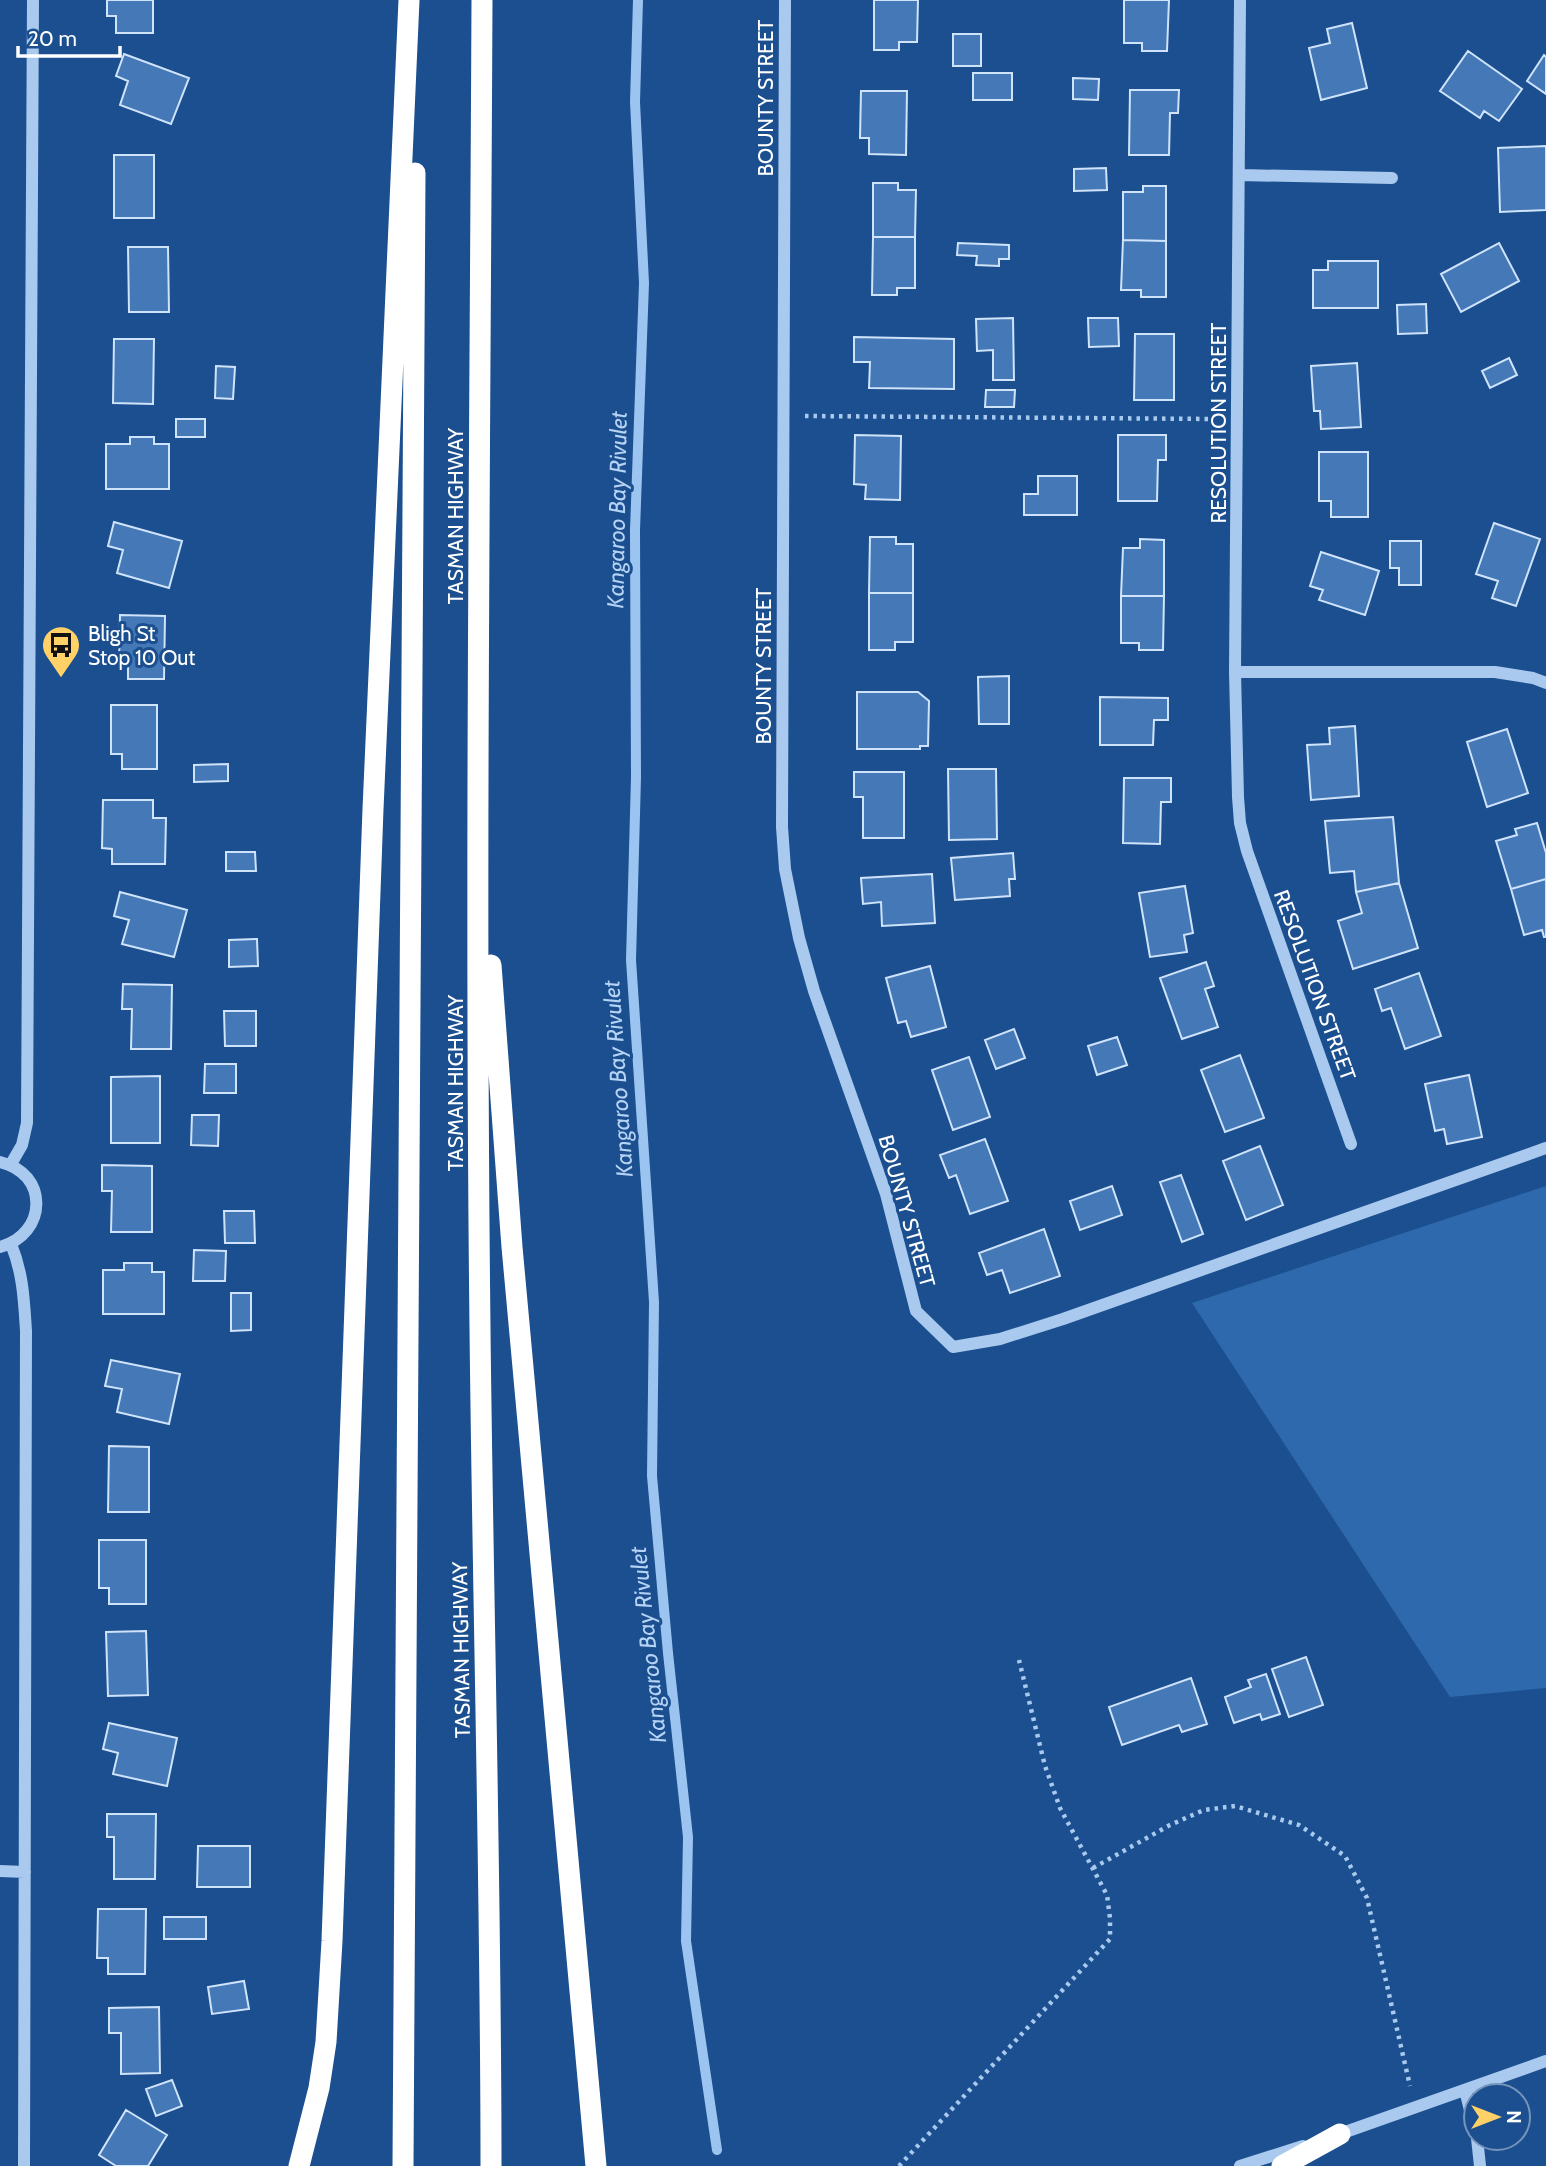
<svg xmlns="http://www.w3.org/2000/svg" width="1546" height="2166" viewBox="0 0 1546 2166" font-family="Cabin,sans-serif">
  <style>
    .green { fill: #2e69ad }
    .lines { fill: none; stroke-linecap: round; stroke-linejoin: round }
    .stream { stroke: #9cc4f0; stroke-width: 10 }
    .building { fill: #4478b7; stroke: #cfe3fa; stroke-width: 2 }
    .path { stroke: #a9c9ee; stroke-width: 4.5; stroke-dasharray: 3.5 5; stroke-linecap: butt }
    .minor { stroke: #a9c9ee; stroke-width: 12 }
    .highway { stroke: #fff; stroke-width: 21 }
    .labels { text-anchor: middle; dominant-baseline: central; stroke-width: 6; stroke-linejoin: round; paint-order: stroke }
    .street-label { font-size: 21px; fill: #fff; stroke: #1b4f8f }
    .poi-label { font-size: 21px; fill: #fff; stroke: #1b4f8f; text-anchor: start }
    .water-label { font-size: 23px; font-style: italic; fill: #b5d3f5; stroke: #1b4f8f }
  </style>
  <rect width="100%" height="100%" fill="#1b4f8f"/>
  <path class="green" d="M 1546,1186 L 1546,1688 L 1450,1697 L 1192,1303 Z"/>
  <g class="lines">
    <path class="stream" d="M 638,0 L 635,102 L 644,283 L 635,530 L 636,777 L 631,960 L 654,1302 L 652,1476 L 668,1653 L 688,1837 L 686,1941 L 717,2150"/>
  </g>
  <path class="building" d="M 107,0 L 153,0 L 153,33 L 116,33 L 116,16 L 107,16 Z
    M 874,0 L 918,0 L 917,42 L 899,42 L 899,50 L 874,50 Z
    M 1124,0 L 1169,0 L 1167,51 L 1142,51 L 1142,43 L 1124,43 Z
    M 1352,23 L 1367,88 L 1321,100 L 1309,48 L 1330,43 L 1327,29 Z
    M 953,34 L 981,34 L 981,66 L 953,66 Z
    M 1468,51 L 1522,89 L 1499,121 L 1484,111 L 1480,118 L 1440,91 Z
    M 124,54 L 189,78 L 171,124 L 120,105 L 128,81 L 116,76 Z
    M 1544,55 L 1546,57 L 1546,94 L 1527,81 Z
    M 973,73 L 1012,73 L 1012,100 L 973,100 Z
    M 1073,78 L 1099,79 L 1098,100 L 1073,99 Z
    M 1130,90 L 1179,90 L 1178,113 L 1170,113 L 1169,155 L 1129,155 Z
    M 861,91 L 907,91 L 906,155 L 869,154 L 869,138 L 860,138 Z
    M 1546,146 L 1546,210 L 1500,212 L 1498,148 Z
    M 114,155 L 154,155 L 154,218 L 114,218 Z
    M 1106,168 L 1107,190 L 1074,191 L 1074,169 Z
    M 873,183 L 898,183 L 898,190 L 916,190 L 915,237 L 873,237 Z
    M 1143,186 L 1166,186 L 1166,241 L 1123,240 L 1123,192 L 1143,192 Z
    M 873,237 L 915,237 L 915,288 L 897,288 L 897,295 L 872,295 Z
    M 1123,240 L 1166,241 L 1166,297 L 1141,297 L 1141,290 L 1121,290 Z
    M 958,243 L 1009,245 L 1009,259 L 999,259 L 999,266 L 976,265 L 977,256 L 957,255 Z
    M 1499,243 L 1519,281 L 1461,312 L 1441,274 Z
    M 128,247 L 168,247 L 169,312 L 129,312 Z
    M 1328,261 L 1378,261 L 1378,308 L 1313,308 L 1313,270 L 1328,270 Z
    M 1426,304 L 1427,333 L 1398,334 L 1397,305 Z
    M 1013,318 L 1014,380 L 993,380 L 993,350 L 977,351 L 976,319 Z
    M 1088,318 L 1118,318 L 1119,346 L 1089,347 Z
    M 1135,334 L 1174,334 L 1174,400 L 1134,400 Z
    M 854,337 L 954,339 L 954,389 L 869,388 L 870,362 L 854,362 Z
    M 114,339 L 154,339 L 153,404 L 113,403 Z
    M 1509,358 L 1517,375 L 1490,388 L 1482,371 Z
    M 1357,363 L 1361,427 L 1321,429 L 1320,411 L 1314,411 L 1311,366 Z
    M 216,366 L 235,367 L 233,399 L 215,398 Z
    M 986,390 L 1015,390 L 1014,407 L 985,407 Z
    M 176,419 L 205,419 L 205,437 L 176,437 Z
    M 855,435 L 901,436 L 900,500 L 865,499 L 866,485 L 854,484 Z
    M 1118,435 L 1166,435 L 1166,460 L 1158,460 L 1157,501 L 1118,501 Z
    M 130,437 L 154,437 L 154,444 L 169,444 L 169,489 L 106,489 L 106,444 L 130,444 Z
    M 1319,452 L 1368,452 L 1368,517 L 1331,517 L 1331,501 L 1319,501 Z
    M 1038,476 L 1077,476 L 1077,515 L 1024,515 L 1024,494 L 1038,494 Z
    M 114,522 L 182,541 L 169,588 L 117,573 L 123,550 L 108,546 Z
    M 1494,523 L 1540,539 L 1516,606 L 1492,598 L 1498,581 L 1476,574 Z
    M 870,537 L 896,537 L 896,544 L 913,544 L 913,593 L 869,593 Z
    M 1140,539 L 1164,540 L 1164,596 L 1121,596 L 1123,548 L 1140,548 Z
    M 1390,541 L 1421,541 L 1421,585 L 1399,585 L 1399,568 L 1390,568 Z
    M 1321,552 L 1379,571 L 1365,615 L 1319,600 L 1323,590 L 1310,586 Z
    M 869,593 L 913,593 L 913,642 L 895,642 L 895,650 L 869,650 Z
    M 1121,596 L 1164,596 L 1163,650 L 1139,650 L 1139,643 L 1121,643 Z
    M 120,615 L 165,616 L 164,679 L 128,679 L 128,664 L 119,664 Z
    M 1009,676 L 1009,724 L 979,724 L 978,677 Z
    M 857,692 L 918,692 L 929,701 L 928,746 L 920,746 L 920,749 L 857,749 Z
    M 1100,697 L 1168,698 L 1168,720 L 1154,720 L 1153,745 L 1100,745 Z
    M 111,705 L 157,705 L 157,769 L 122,769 L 122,754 L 111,754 Z
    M 1355,726 L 1359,796 L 1311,800 L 1307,745 L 1330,744 L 1329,728 Z
    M 1507,729 L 1528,793 L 1487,807 L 1467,742 Z
    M 228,764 L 228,781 L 194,782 L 194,765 Z
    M 948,769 L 996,769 L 997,839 L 949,840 Z
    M 854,772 L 904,772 L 904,838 L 863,838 L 863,797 L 854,797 Z
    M 1124,778 L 1171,778 L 1171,802 L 1161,802 L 1160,844 L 1123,843 Z
    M 103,800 L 153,800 L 153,818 L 166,818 L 165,864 L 112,864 L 112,849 L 102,848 Z
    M 1393,817 L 1399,883 L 1356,892 L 1354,871 L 1330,873 L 1325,821 Z
    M 1537,823 L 1546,853 L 1546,879 L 1511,889 L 1496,841 L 1517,835 L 1515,829 Z
    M 226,852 L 255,852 L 256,871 L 226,871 Z
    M 1013,853 L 1015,879 L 1009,879 L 1010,896 L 955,900 L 951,858 Z
    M 932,874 L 935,923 L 882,926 L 881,902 L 863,904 L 861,878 Z
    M 1546,879 L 1546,937 L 1544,937 L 1542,930 L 1524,935 L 1511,889 Z
    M 1399,883 L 1418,948 L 1353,969 L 1338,921 L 1362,913 L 1356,892 Z
    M 1185,886 L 1193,933 L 1184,935 L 1187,952 L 1150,957 L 1139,893 Z
    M 120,892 L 187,910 L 174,957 L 122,944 L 129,920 L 114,916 Z
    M 257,939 L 258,966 L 229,967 L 229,940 Z
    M 1206,962 L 1214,986 L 1205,989 L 1218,1027 L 1182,1039 L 1160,978 Z
    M 930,966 L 946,1027 L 911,1037 L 906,1021 L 898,1023 L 886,978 Z
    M 1419,973 L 1441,1036 L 1405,1049 L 1391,1008 L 1382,1011 L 1375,989 Z
    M 123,984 L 172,985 L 171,1049 L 131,1049 L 132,1009 L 122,1009 Z
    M 224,1011 L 256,1011 L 256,1046 L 225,1046 Z
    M 1014,1029 L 1025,1058 L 996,1069 L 985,1040 Z
    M 1117,1037 L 1127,1065 L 1097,1075 L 1088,1046 Z
    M 1240,1055 L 1264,1118 L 1225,1132 L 1201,1070 Z
    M 969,1057 L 990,1117 L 953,1130 L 932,1070 Z
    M 205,1064 L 236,1064 L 236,1093 L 204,1093 Z
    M 1469,1075 L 1482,1137 L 1447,1144 L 1444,1129 L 1435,1131 L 1425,1084 Z
    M 160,1076 L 160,1143 L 111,1143 L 111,1077 Z
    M 192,1115 L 219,1115 L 218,1146 L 191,1145 Z
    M 985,1139 L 1008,1201 L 970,1214 L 956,1175 L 949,1178 L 940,1155 Z
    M 1260,1146 L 1283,1205 L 1246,1220 L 1223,1161 Z
    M 102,1165 L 152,1166 L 152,1232 L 111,1232 L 112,1191 L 102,1191 Z
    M 1181,1175 L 1203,1234 L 1182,1242 L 1160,1182 Z
    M 1112,1186 L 1122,1215 L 1080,1230 L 1070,1201 Z
    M 224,1211 L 254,1211 L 255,1243 L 225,1243 Z
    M 1044,1229 L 1060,1276 L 1010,1293 L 1002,1270 L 987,1275 L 979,1253 Z
    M 194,1250 L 226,1251 L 225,1281 L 193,1281 Z
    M 124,1263 L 152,1263 L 152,1272 L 164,1272 L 164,1314 L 103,1314 L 103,1270 L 124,1270 Z
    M 231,1293 L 251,1293 L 251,1330 L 231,1331 Z
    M 111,1360 L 180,1374 L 169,1424 L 117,1412 L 122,1389 L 105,1386 Z
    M 109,1446 L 149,1447 L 149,1512 L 108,1512 Z
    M 99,1540 L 146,1540 L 146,1604 L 109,1604 L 109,1588 L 99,1588 Z
    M 146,1631 L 148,1695 L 108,1696 L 106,1632 Z
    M 1306,1657 L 1323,1705 L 1289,1717 L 1272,1669 Z
    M 1266,1674 L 1280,1714 L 1262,1720 L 1260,1714 L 1234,1723 L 1225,1697 L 1251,1687 L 1248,1680 Z
    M 1191,1678 L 1207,1724 L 1182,1732 L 1179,1725 L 1122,1745 L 1109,1707 Z
    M 109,1723 L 177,1738 L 167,1786 L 113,1774 L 118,1753 L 103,1749 Z
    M 107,1814 L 156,1814 L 155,1879 L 114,1879 L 114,1837 L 107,1837 Z
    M 198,1846 L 250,1846 L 250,1887 L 197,1887 Z
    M 98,1909 L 146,1909 L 145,1974 L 108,1974 L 108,1958 L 97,1958 Z
    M 164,1917 L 206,1917 L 206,1939 L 164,1939 Z
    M 244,1981 L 249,2009 L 212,2014 L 208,1987 Z
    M 159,2007 L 160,2073 L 121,2074 L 121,2033 L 109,2033 L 109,2008 Z
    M 172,2080 L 182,2106 L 156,2116 L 146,2089 Z
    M 126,2110 L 167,2135 L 148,2166 L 116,2166 L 99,2155 Z"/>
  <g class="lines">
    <path class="path" d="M 805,416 L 1216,419
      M 1093,1868 L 1170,1825 L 1204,1810 L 1235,1806 L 1299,1825 L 1345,1856 L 1367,1898 L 1410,2086
      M 899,2166 L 1110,1939 L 1110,1918 L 1107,1895 L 1060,1808 L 1045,1766 L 1019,1660"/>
    <path class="minor" d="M 785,0 L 782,827 L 785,869 L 799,938 L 814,991 L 886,1194 L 916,1311 L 953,1347 L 1000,1339 L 1063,1319 L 1546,1148
      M 1240,0 L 1235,672 L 1238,797 L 1240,823 L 1247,851 L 1351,1144
      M 1239,175 L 1392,178
      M 1235,672 L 1495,672 L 1533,678 L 1546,683
      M 0,1162 C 49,1173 48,1234 0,1247
      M 11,1164 L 22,1145 L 27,1123 L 33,0
      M 11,1244 C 23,1273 24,1300 26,1331 L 24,2166
      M 0,1871 L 25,1872
      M 1465,2090 L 1476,2134
      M 1334,2136 L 1546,2061
      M 1477,2138 L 1480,2166
      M 1240,2166 L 1303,2146"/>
    <path class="highway" d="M 482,0 C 480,443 475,885 480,1328 C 483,1607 491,1887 491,2166
      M 491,965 L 512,1247 L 596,2166
      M 299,2166 L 319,2088 L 326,2042 L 332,1941 L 373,809 L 409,0
      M 403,2166 L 415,173
      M 1282,2166 L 1340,2134"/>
  </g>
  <defs>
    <symbol id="bus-pin" viewBox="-11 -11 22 30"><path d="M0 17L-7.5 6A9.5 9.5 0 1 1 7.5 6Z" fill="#ffd166" stroke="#1b4f8f"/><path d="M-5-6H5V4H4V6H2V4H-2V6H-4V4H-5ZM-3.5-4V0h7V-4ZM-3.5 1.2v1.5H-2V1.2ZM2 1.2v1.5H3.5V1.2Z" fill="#111"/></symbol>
  </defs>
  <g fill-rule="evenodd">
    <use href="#bus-pin" x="39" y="623" width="44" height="60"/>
  </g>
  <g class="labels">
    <g class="street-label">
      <text transform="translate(765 98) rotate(-90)">BOUNTY STREET</text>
      <text transform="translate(1218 423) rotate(-90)">RESOLUTION STREET</text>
      <text transform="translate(455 516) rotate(-90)">TASMAN HIGHWAY</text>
      <text transform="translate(763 666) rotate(-90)">BOUNTY STREET</text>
      <text transform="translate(1315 985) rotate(70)">RESOLUTION STREET</text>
      <text transform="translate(455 1083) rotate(-90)">TASMAN HIGHWAY</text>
      <text transform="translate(907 1211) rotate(74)">BOUNTY STREET</text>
      <text transform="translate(461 1650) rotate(-91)">TASMAN HIGHWAY</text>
    </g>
    <g class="poi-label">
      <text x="88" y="633">Bligh St<tspan x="88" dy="24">Stop 10 Out</tspan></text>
    </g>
    <g class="water-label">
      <text transform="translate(617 510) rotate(-89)">Kangaroo Bay Rivulet</text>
      <text transform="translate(618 1079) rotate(-94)">Kangaroo Bay Rivulet</text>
      <text transform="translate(648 1645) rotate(-96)">Kangaroo Bay Rivulet</text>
    </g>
  </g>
  <g transform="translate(1497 2117) rotate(90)"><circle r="33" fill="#1b4f8f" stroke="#7695bc" stroke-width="2"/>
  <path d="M0-5L12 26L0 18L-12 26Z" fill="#ffd166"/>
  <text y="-10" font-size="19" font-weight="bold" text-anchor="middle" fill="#ffffff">N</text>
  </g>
  <path d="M18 46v10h102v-10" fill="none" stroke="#ffffff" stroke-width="3.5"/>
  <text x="28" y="46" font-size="21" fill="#ffffff" stroke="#1b4f8f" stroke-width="5" paint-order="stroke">20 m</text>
</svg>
